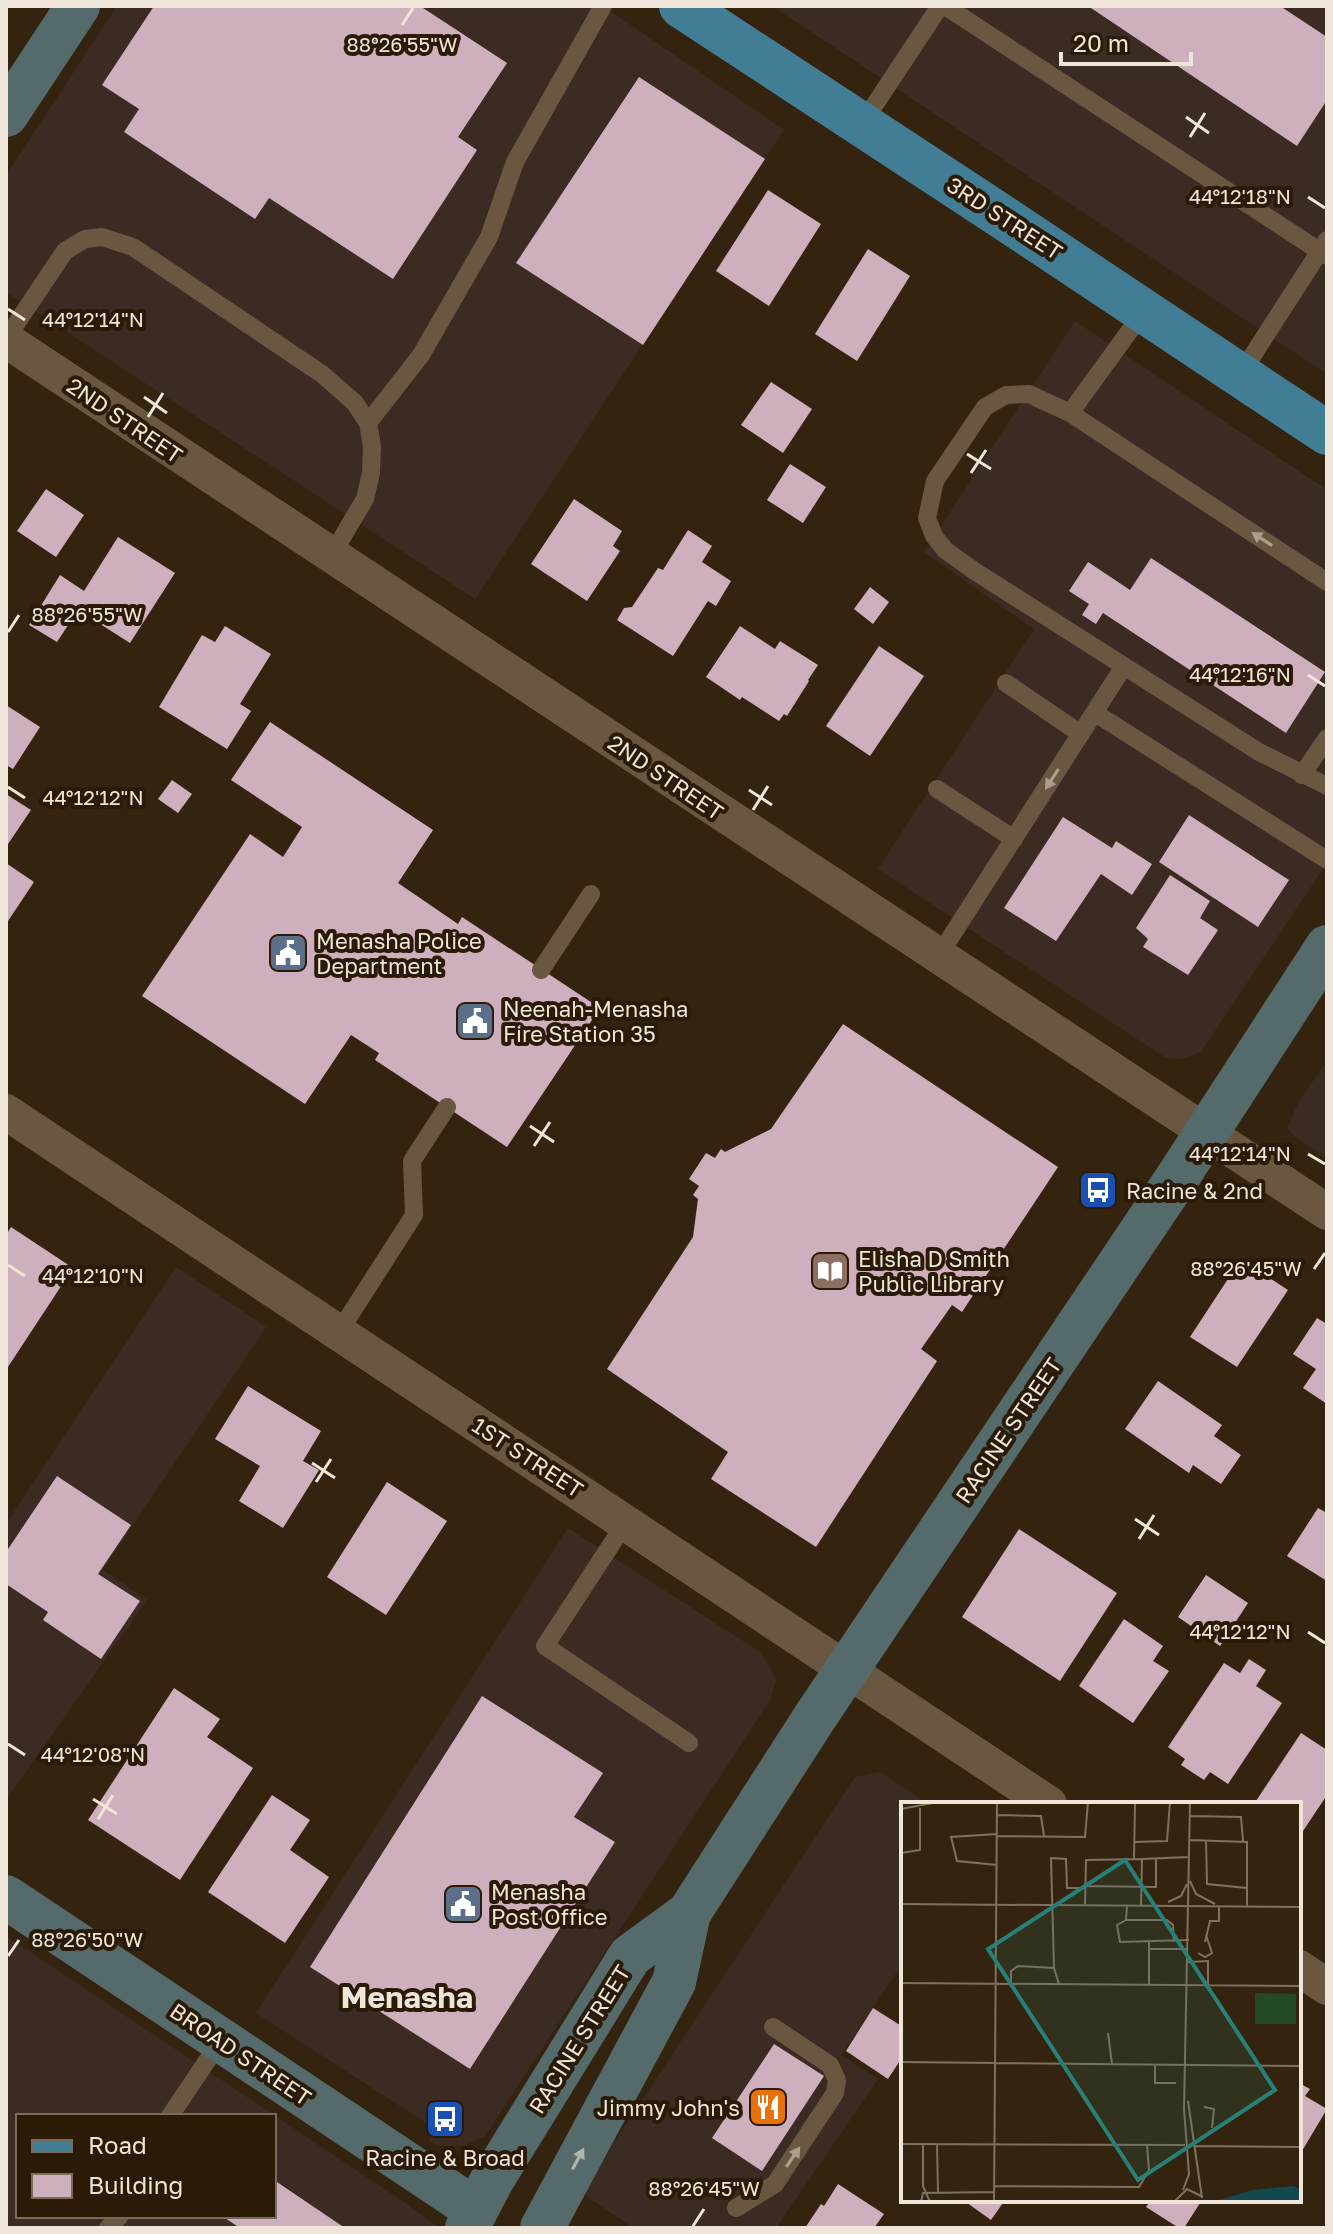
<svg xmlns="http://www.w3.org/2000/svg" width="1333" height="2234" viewBox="0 0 1333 2234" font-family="'Golos Text',sans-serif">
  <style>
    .commercial { fill: #3c2b22; fill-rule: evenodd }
    .building { fill: #ceafbe }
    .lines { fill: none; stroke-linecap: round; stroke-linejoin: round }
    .lane { stroke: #695741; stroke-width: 18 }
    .street { stroke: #695741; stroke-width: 36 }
    .secondary { stroke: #556a6b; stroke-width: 44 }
    .primary { stroke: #417e95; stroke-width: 44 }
    .oneway { fill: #ac9e8d }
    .oneway2 { fill: #b2b4ad }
    .ticks { fill: none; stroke: #f0e5d9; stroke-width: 3 }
    .labels { text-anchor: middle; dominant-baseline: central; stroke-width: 8; stroke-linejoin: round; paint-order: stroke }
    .street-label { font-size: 22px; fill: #f0e5d9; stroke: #2a1a06 }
    .poi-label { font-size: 22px; fill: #f0e5d9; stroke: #2a1a06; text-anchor: start }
    .district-label { font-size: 30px; font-weight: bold; fill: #f0e5d9; stroke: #2a1a06 }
    .inset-road { fill: none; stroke: #7f7160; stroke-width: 2 }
    .view { fill: #268179; fill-opacity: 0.15; stroke: #268179; stroke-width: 4 }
    .inset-edge { fill: none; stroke: #f0e5d9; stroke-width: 4 }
    .ticks-label { font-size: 20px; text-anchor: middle; fill: #f0e5d9; stroke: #2a1a06; stroke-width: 8; stroke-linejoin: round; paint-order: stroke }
  </style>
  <rect width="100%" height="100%" fill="#34240f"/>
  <path class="commercial" d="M 117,6 L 603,6 L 784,130 L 475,599 L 6,292 L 6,175 Z
    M 772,6 L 1327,6 L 1327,374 Z
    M 1075,321 L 1327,490 L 1327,863 L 1201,1052 L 1182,1059 L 1166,1058 L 878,869 L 1034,629 L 924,552 Z
    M 1327,1061 L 1327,1158 L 1297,1138 L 1287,1128 L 1299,1101 Z
    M 176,1267 L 266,1327 L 103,1570 L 147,1600 L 6,1800 L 6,1524 Z
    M 568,1528 L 760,1652 L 771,1669 L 776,1681 L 770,1700 L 485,2136 L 464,2146 L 441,2146 L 430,2142 L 428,2124 L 256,2013 Z
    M 880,1772 L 928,1804 L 903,1804 L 903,1963 L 841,2055 L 878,2079 L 776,2228 L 634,2228 L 581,2193 L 855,1777 Z
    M 6,1936 L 401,2200 L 440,2228 L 6,2228 ZM 18,2116 L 274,2116 L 274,2216 L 18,2216 Z"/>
  <path class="building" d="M 154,6 L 420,6 L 507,63 L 458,137 L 477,150 L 393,279 L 269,198 L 255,219 L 124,132 L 139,109 L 102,85 Z
    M 1088,6 L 1280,6 L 1327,37 L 1327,100 L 1297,146 Z
    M 639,77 L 765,159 L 643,345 L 516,263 Z
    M 768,190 L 821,224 L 769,306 L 716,271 Z
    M 868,249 L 910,276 L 857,361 L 815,334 Z
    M 771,382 L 812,409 L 783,453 L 741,425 Z
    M 790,464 L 826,487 L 803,523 L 767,500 Z
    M 46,489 L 84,515 L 56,557 L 17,531 Z
    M 574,499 L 622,531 L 613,546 L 620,551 L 587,601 L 531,564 Z
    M 688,530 L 712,546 L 702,562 L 731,581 L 716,606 L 708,601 L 673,656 L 617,620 L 624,608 L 632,607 L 658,568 L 663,570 Z
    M 118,537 L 175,573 L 130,643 L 78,610 L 57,642 L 29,625 L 60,575 L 84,591 Z
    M 1151,558 L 1325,672 L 1286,733 L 1103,613 L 1096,624 L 1082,615 L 1089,604 L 1069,591 L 1088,562 L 1130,590 Z
    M 870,587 L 889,602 L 873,624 L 854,609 Z
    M 225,626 L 271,654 L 240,704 L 251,711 L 227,749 L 159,707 L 202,635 L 215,642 Z
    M 740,626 L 775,649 L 780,641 L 818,665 L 808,680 L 809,681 L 787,716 L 784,714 L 779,721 L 742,697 L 740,700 L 706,677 Z
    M 879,646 L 924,676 L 870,756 L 826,726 Z
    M 6,705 L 40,727 L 13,769 L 6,765 Z
    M 270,722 L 433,830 L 398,883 L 458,924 L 462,917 L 600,1008 L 507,1147 L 375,1060 L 379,1053 L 351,1035 L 305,1104 L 142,996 L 250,834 L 283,857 L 302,827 L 231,780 Z
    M 172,780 L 192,794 L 178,813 L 158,799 Z
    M 6,794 L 31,810 L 6,847 Z
    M 1189,815 L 1289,880 L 1258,927 L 1159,862 Z
    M 1063,817 L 1112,848 L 1116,841 L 1152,864 L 1132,895 L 1101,874 L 1056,941 L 1004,908 Z
    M 6,863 L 34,882 L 6,924 Z
    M 1170,875 L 1210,901 L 1200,918 L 1218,930 L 1188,975 L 1143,947 L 1148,939 L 1136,928 Z
    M 843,1024 L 1058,1167 L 962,1312 L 952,1305 L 921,1349 L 937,1361 L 816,1547 L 711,1479 L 728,1452 L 607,1369 L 693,1237 L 698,1199 L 693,1195 L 699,1186 L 689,1179 L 706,1153 L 715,1158 L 721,1149 L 725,1152 L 771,1129 Z
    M 11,1227 L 73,1268 L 6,1370 L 6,1235 Z
    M 1241,1259 L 1288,1290 L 1237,1367 L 1190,1337 Z
    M 1317,1318 L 1327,1324 L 1327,1404 L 1303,1388 L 1316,1369 L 1293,1354 Z
    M 1158,1381 L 1222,1425 L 1214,1436 L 1241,1455 L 1221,1484 L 1193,1465 L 1189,1473 L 1125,1429 Z
    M 248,1386 L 321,1431 L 303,1461 L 319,1470 L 283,1528 L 239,1501 L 260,1466 L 215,1439 Z
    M 57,1476 L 131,1525 L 98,1574 L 140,1601 L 101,1659 L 43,1620 L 48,1612 L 6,1584 L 6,1552 Z
    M 387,1482 L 447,1521 L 386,1615 L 327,1577 Z
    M 1318,1508 L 1327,1513 L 1327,1581 L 1287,1556 Z
    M 1019,1529 L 1117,1593 L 1060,1681 L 962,1617 Z
    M 1206,1575 L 1248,1603 L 1220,1646 L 1178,1617 Z
    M 1124,1619 L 1163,1646 L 1153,1661 L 1169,1671 L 1133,1723 L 1079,1686 Z
    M 1249,1659 L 1266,1670 L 1256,1686 L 1282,1703 L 1228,1784 L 1210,1772 L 1204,1780 L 1181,1765 L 1185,1759 L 1168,1747 L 1224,1663 L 1240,1673 Z
    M 174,1688 L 220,1719 L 207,1737 L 253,1768 L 180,1880 L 88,1820 Z
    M 482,1696 L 603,1773 L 574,1817 L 615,1842 L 470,2069 L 310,1967 Z
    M 1301,1733 L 1327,1750 L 1327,1795 L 1301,1834 L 1299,1833 L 1299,1804 L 1254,1804 Z
    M 272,1795 L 310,1820 L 290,1850 L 329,1877 L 285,1943 L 208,1892 Z
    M 873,2008 L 903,2027 L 903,2056 L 888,2079 L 846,2051 Z
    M 774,2044 L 824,2076 L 762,2171 L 712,2138 Z
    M 1299,2083 L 1310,2089 L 1305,2096 L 1327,2109 L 1299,2156 Z
    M 274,2180 L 345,2228 L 240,2228 L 222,2216 L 274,2216 Z
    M 838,2184 L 884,2214 L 874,2228 L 805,2228 L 821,2204 L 824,2206 Z
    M 963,2200 L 1005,2200 L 991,2220 Z
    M 1151,2200 L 1202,2200 L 1184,2228 L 1179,2228 L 1146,2207 Z"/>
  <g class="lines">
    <path class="lane" d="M 945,6 L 1327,256
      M 862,124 L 940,6
      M 1144,311 L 1070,413 L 1029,394 L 1006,395 L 985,407 L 935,481 L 927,518 L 934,536 L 945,550 L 976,572 L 1259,752 L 1327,786
      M 6,339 L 65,251 L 85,239 L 102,237 L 133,247 L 322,374 L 355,403 L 368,423 L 372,446 L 371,473 L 365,499 L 331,556
      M 1240,375 L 1327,240
      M 1070,413 L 1327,582
      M 368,423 L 421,355 L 489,237 L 515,162 L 603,6
      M 1006,683 L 1081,734
      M 1095,713 L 1327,860
      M 1302,775 L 1327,738
      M 937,789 L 1014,839
      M 938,957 L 1124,666
      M 541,970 L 591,894
      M 339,1332 L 414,1215 L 412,1161 L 447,1107
      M 626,1522 L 545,1646 L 689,1743
      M 170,2116 L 221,2040
      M 736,2208 L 775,2184 L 835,2093 L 837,2080 L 830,2065 L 773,2027
      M 108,2228 L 120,2216"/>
    <path class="street" d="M 6,340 L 1327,1212
      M 6,1112 L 1049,1804
      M 1299,1968 L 1327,1987"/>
    <path class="secondary" d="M 6,115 L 78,6
      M 6,1897 L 476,2210
      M 467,2228 L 492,2180 L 630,1956 L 689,1913
      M 542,2228 L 674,1982 L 689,1913 L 815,1717 L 1179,1175 L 1327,947"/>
    <path class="primary" d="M 681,6 L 1001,216 L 1327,433"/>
  </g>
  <defs><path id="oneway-solid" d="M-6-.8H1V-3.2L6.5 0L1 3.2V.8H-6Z" transform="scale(2)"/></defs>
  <g class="oneway">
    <use href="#oneway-solid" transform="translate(1262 539) rotate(-147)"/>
    <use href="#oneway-solid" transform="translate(1052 779) rotate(123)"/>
    <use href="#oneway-solid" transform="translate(793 2157) rotate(-56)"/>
  </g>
  <use class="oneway2" href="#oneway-solid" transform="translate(578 2159) rotate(-62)"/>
  <path class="ticks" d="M 402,25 L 413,8M 1186,117 L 1209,133M 1190,137 L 1205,113M 1308,197 L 1325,208M 8,309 L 25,320M 144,397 L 167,413M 148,417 L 163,393M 967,454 L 991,469M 971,473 L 986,450M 8,632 L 19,615M 1308,675 L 1325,686M 8,787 L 25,798M 749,790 L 772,805M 753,810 L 768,786M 530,1126 L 554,1142M 534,1146 L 550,1122M 1308,1154 L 1325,1164M 8,1265 L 25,1276M 1314,1269 L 1325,1253M 312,1463 L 335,1478M 316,1482 L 331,1459M 1135,1519 L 1159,1535M 1139,1539 L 1154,1515M 1308,1632 L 1325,1643M 8,1744 L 25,1755M 93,1799 L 117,1814M 98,1819 L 113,1795M 8,1956 L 19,1940M 693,2226 L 704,2209"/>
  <defs>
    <symbol id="civic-square" viewBox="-11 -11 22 22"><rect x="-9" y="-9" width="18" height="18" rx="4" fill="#5c6f8a" stroke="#2a1a06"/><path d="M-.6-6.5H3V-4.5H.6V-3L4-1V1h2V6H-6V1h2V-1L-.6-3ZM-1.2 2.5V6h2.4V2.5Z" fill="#fff"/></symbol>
    <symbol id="bus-square" viewBox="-11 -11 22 22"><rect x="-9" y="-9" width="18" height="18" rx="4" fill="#1a4fb4" stroke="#2a1a06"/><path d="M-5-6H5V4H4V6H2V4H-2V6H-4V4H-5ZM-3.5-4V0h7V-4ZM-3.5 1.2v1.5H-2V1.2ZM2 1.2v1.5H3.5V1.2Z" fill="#fff"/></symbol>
    <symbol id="library-square" viewBox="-11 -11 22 22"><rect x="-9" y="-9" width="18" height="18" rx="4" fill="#8d6e63" stroke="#2a1a06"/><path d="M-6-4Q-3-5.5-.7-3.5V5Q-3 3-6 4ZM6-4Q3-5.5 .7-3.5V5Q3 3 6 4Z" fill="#fff"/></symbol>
    <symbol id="restaurant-square" viewBox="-11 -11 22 22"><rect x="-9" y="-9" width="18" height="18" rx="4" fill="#e8710a" stroke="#2a1a06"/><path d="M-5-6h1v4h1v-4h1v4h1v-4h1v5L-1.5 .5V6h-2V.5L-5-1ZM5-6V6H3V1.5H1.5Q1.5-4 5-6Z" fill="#fff"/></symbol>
  </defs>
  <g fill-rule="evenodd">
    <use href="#civic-square" x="266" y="931" width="44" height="44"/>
    <use href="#civic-square" x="453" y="999" width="44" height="44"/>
    <use href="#bus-square" x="1076" y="1168" width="44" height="44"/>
    <use href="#library-square" x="808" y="1249" width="44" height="44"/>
    <use href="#civic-square" x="441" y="1882" width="44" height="44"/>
    <use href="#restaurant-square" x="746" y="2085" width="44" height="44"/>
    <use href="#bus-square" x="423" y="2097" width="44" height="44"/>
  </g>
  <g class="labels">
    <g class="street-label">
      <text transform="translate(1005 218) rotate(33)">3RD STREET</text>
      <text transform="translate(125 420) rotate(34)">2ND STREET</text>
      <text transform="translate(666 777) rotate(34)">2ND STREET</text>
      <text transform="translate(1008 1430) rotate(-56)">RACINE STREET</text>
      <text transform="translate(528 1457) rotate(33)">1ST STREET</text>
      <text transform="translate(579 2039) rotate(-58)">RACINE STREET</text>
      <text transform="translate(241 2054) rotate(34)">BROAD STREET</text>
    </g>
    <g class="poi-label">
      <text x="316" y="940">Menasha Police<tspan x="316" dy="25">Department</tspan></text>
      <text x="503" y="1008">Neenah-Menasha<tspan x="503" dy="25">Fire Station 35</tspan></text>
      <text x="1126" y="1190">Racine &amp; 2nd</text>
      <text x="858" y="1258">Elisha D Smith<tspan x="858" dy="25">Public Library</tspan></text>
      <text x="491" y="1891">Menasha<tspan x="491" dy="25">Post Office</tspan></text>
      <text x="740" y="2107" text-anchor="end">Jimmy John's</text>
      <text x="445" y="2157" text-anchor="middle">Racine &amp; Broad</text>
    </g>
    <g class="district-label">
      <text x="407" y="1997">Menasha</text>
    </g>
  </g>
  <g transform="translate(901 1802)">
    <rect width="400" height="400" fill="#34240f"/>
    <path d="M 354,191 L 395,192 L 395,222 L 354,222 Z" fill="#234a22"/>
    <path d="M 392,384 L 400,388 L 400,400 L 312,400 L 351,388 Z" fill="#14484c"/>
    <path class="inset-road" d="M 0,7 L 37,0M 96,13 L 140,14 L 143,34M 289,14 L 340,15 L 342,39M 96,34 L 184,35 L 187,0M 288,38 L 346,40 L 346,105M 305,39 L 306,82 L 346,86M 233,40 L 266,39 L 269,0M 0,51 L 19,48 L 19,6M 233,57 L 234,0M 96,63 L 56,59 L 50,35 L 96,32M 289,79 L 295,92 L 314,102M 184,84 L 255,85 L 255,56M 267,100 L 280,94 L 286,82M 0,102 L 400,105M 184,102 L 185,58 L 241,57M 226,103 L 225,118 L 216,123 L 219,140 L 288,138M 240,103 L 241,57 L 288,55M 225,118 L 266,118 L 272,123 L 273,140M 248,140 L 248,183M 304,140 L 309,119 L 318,119 L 318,105M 248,147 L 287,147M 297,151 L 304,155 L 311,151 L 305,133M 287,160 L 307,159 L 307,183M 153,166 L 150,56 L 165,57 L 166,86 L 184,86M 0,181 L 400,184M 110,182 L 110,169 L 117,164 L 153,166 L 158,182M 207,231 L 211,262M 0,260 L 400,264M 254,262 L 254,281 L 275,281M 287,299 L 301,396M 303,305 L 313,307 L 311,326M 0,342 L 284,343M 22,342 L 22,384 L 29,400M 36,342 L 37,390M 294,344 L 400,345M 93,384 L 238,385 L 248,368 L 246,343M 282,388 L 288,372 L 283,307 L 289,0M 20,400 L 22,391 L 93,390M 93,400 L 96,0M 273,400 L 286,387 L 300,394"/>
    <path class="view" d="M 224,58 L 374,288 L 237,378 L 87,147 Z"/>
    <rect width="400" height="400" class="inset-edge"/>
  </g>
  <g class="ticks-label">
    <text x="402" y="52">88°26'55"W</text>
    <text x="1240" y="204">44°12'18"N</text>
    <text x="93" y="327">44°12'14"N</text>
    <text x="87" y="622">88°26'55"W</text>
    <text x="1240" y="682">44°12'16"N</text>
    <text x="93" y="805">44°12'12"N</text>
    <text x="1240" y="1161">44°12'14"N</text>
    <text x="1246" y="1276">88°26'45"W</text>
    <text x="93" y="1283">44°12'10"N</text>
    <text x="1240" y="1639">44°12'12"N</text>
    <text x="93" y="1762">44°12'08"N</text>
    <text x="87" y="1947">88°26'50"W</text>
    <text x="704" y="2196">88°26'45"W</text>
  </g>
  <rect width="1333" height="2234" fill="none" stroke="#f0e5d9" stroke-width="16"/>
  <rect x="16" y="2114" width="260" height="104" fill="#2a1a06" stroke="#796b5a" stroke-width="2"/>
  <rect x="32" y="2140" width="40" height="12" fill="#417e95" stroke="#796b5a" stroke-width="2"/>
  <text x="88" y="2154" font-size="24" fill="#f0e5d9">Road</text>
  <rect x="32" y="2174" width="40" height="24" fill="#ceafbe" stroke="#796b5a" stroke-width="2"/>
  <text x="88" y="2194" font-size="24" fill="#f0e5d9">Building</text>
  <path d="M1061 52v12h130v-12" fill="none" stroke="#f0e5d9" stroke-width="4"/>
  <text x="1073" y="52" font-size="24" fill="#f0e5d9" stroke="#2a1a06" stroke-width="6" paint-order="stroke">20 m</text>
</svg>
